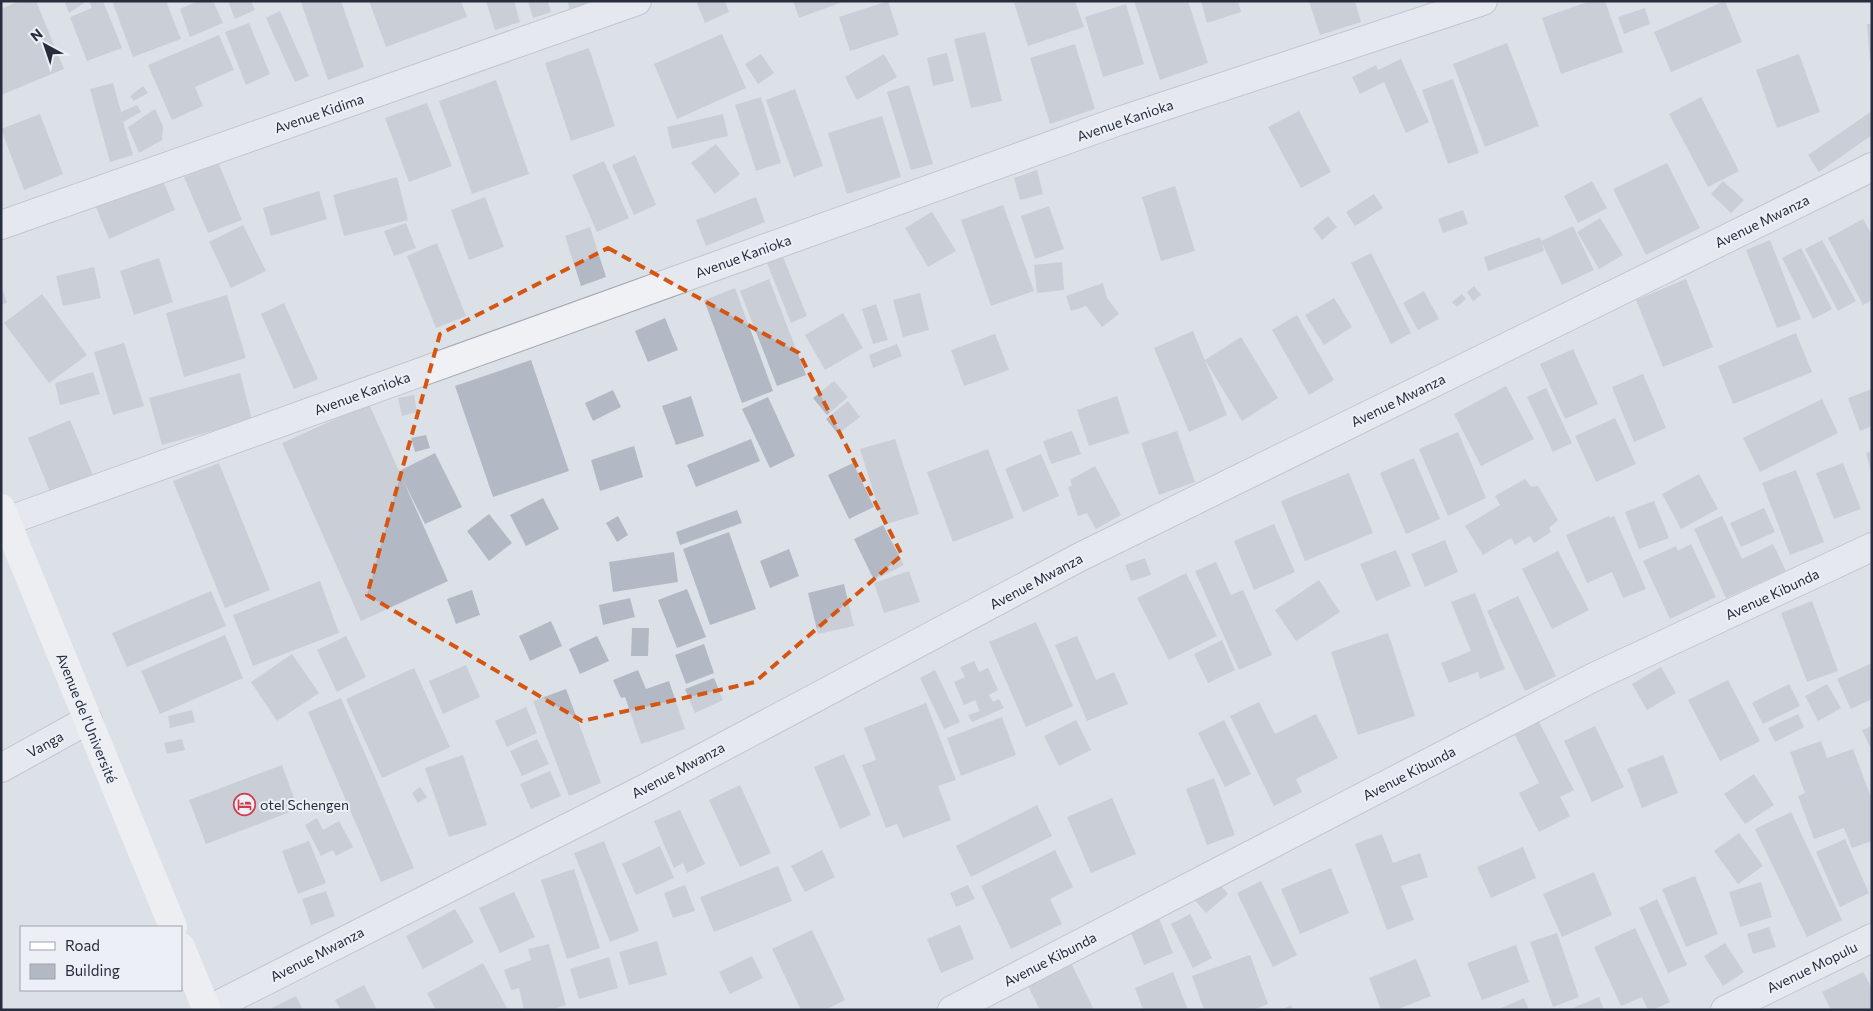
<svg xmlns="http://www.w3.org/2000/svg" width="1873" height="1011" viewBox="0 0 1873 1011" font-family="Commissioner,sans-serif">
  <style>
    .building { fill: #b3b9c4 }
    .lines { fill: none; stroke-linecap: round; stroke-linejoin: round }
    .minor-casing { stroke: #a2a7b1; stroke-width: 30 }
    .minor { stroke: #eff1f5; stroke-width: 28 }
    .secondary { stroke: #fff; stroke-width: 28 }
    .marked { fill: none; stroke: #d55511; stroke-width: 4; stroke-dasharray: 10 6; stroke-linejoin: round }
    .labels { text-anchor: middle; dominant-baseline: central; stroke-width: 4; stroke-linejoin: round; paint-order: stroke }
    .street-label { font-size: 14px; fill: #262d3d; stroke: #eceff5 }
    .poi-label { font-size: 14px; fill: #262d3d; stroke: #eceff5; text-anchor: start }
  </style>
  <rect width="100%" height="100%" fill="#dce0e7"/>
  <path class="building" d="M 19,1 L 36,1 L 64,69 L 1,95 L 1,9 Z
    M 64,1 L 83,1 L 84,3 L 69,13 Z
    M 89,1 L 103,1 L 122,48 L 87,61 L 70,17 L 92,8 Z
    M 112,1 L 166,1 L 181,39 L 133,57 Z
    M 198,1 L 213,1 L 223,23 L 190,37 L 180,9 Z
    M 228,1 L 251,1 L 255,10 L 235,19 Z
    M 304,1 L 341,1 L 364,67 L 328,80 L 301,2 Z
    M 369,1 L 461,1 L 467,17 L 386,47 Z
    M 486,1 L 514,1 L 520,22 L 495,30 Z
    M 528,1 L 548,1 L 551,12 L 533,18 Z
    M 568,1 L 586,1 L 587,7 L 569,9 Z
    M 696,1 L 725,1 L 729,12 L 705,23 Z
    M 793,1 L 845,1 L 799,18 Z
    M 888,1 L 899,35 L 850,51 L 839,17 Z
    M 1019,1 L 1075,1 L 1084,27 L 1028,46 L 1014,3 Z
    M 1134,1 L 1188,1 L 1208,63 L 1160,80 Z
    M 1201,1 L 1238,1 L 1241,12 L 1207,23 Z
    M 1309,1 L 1355,1 L 1361,22 L 1320,35 Z
    M 1590,1 L 1605,1 L 1623,52 L 1561,74 L 1542,18 Z
    M 1725,1 L 1742,42 L 1671,72 L 1654,32 Z
    M 1126,4 L 1144,64 L 1103,77 L 1085,17 Z
    M 1645,8 L 1650,24 L 1624,34 L 1618,17 Z
    M 280,11 L 309,76 L 295,82 L 266,18 Z
    M 249,23 L 270,74 L 246,85 L 225,32 Z
    M 1867,24 L 1872,24 L 1872,60 L 1870,60 Z
    M 985,32 L 1002,101 L 971,108 L 954,39 Z
    M 722,34 L 746,88 L 677,119 L 654,64 Z
    M 219,35 L 234,70 L 195,87 L 203,106 L 172,120 L 148,65 Z
    M 1507,43 L 1539,126 L 1485,147 L 1453,64 Z
    M 1075,44 L 1095,109 L 1050,124 L 1030,58 Z
    M 589,48 L 615,126 L 571,141 L 545,63 Z
    M 947,53 L 954,81 L 933,86 L 927,58 Z
    M 761,54 L 774,73 L 758,84 L 745,64 Z
    M 884,54 L 897,77 L 857,100 L 845,77 Z
    M 1799,54 L 1820,112 L 1777,128 L 1756,70 Z
    M 1401,59 L 1429,122 L 1406,133 L 1384,82 L 1360,94 L 1352,77 L 1376,65 L 1378,70 Z
    M 1453,79 L 1479,153 L 1448,164 L 1422,90 Z
    M 496,80 L 529,174 L 472,194 L 439,101 Z
    M 113,83 L 121,112 L 137,105 L 141,112 L 123,122 L 133,155 L 110,162 L 90,89 Z
    M 909,85 L 933,164 L 911,170 L 887,92 Z
    M 143,86 L 148,93 L 134,101 L 130,96 Z
    M 795,89 L 823,166 L 794,177 L 766,100 Z
    M 761,97 L 781,163 L 756,171 L 735,105 Z
    M 1701,97 L 1739,171 L 1708,187 L 1669,114 Z
    M 427,103 L 452,166 L 409,182 L 385,118 Z
    M 155,109 L 163,126 L 162,140 L 139,153 L 128,127 Z
    M 1299,111 L 1331,172 L 1301,188 L 1268,127 Z
    M 1872,111 L 1872,135 L 1819,172 L 1808,155 Z
    M 40,114 L 63,174 L 24,190 L 1,129 Z
    M 723,114 L 728,136 L 672,149 L 667,127 Z
    M 882,116 L 901,177 L 847,194 L 828,133 Z
    M 716,144 L 740,174 L 715,194 L 691,163 Z
    M 635,155 L 656,205 L 634,215 L 612,165 Z
    M 604,161 L 629,218 L 597,232 L 572,175 Z
    M 218,162 L 242,220 L 208,233 L 184,177 Z
    M 1667,163 L 1700,228 L 1646,255 L 1613,189 Z
    M 1037,170 L 1043,194 L 1020,200 L 1014,178 Z
    M 161,176 L 175,210 L 109,239 L 95,205 Z
    M 397,177 L 408,220 L 344,236 L 333,195 Z
    M 1592,181 L 1607,208 L 1578,223 L 1564,196 Z
    M 1723,181 L 1744,200 L 1731,213 L 1711,194 Z
    M 1175,186 L 1195,251 L 1161,261 L 1142,197 Z
    M 319,191 L 327,219 L 271,236 L 263,208 Z
    M 1374,194 L 1383,208 L 1355,226 L 1346,212 Z
    M 485,197 L 504,247 L 469,260 L 451,210 Z
    M 756,197 L 765,222 L 706,246 L 696,220 Z
    M 1003,205 L 1034,291 L 991,306 L 961,220 Z
    M 1049,206 L 1064,249 L 1035,259 L 1021,216 Z
    M 1463,210 L 1468,224 L 1443,233 L 1438,219 Z
    M 932,212 L 956,251 L 928,267 L 905,228 Z
    M 1328,216 L 1337,227 L 1322,240 L 1313,228 Z
    M 1600,218 L 1623,255 L 1599,269 L 1577,232 Z
    M 1863,219 L 1872,235 L 1872,300 L 1863,305 L 1828,238 Z
    M 406,223 L 416,248 L 394,256 L 384,231 Z
    M 243,225 L 266,271 L 231,288 L 209,242 Z
    M 1573,226 L 1594,270 L 1562,285 L 1541,241 L 1544,251 L 1488,271 L 1484,257 L 1540,237 L 1541,241 Z
    M 590,227 L 606,277 L 581,286 L 565,236 Z
    M 1770,240 L 1801,319 L 1777,328 L 1746,250 Z
    M 1822,240 L 1856,301 L 1838,311 L 1805,249 Z
    M 437,243 L 466,316 L 436,328 L 407,256 Z
    M 1801,248 L 1832,309 L 1813,319 L 1782,258 Z
    M 1371,253 L 1411,333 L 1391,344 L 1351,263 Z
    M 783,257 L 807,316 L 791,323 L 767,263 Z
    M 159,258 L 173,302 L 134,315 L 120,271 Z
    M 1062,262 L 1064,290 L 1037,293 L 1034,265 Z
    M 94,267 L 101,298 L 63,306 L 56,276 Z
    M 769,279 L 806,375 L 777,386 L 740,291 Z
    M 1686,279 L 1713,347 L 1663,367 L 1636,300 Z
    M 1103,283 L 1107,298 L 1119,314 L 1102,327 L 1086,306 L 1071,311 L 1066,296 Z
    M 1,285 L 7,303 L 1,305 Z
    M 1474,286 L 1481,295 L 1473,301 L 1467,292 Z
    M 735,288 L 773,391 L 742,403 L 704,300 Z
    M 1424,291 L 1439,319 L 1418,330 L 1403,303 Z
    M 920,293 L 929,330 L 903,337 L 893,300 Z
    M 42,294 L 87,355 L 49,383 L 4,323 Z
    M 1462,294 L 1466,299 L 1457,307 L 1452,302 Z
    M 227,295 L 246,358 L 184,377 L 166,313 Z
    M 1334,298 L 1352,327 L 1324,345 L 1305,315 Z
    M 284,303 L 318,379 L 294,389 L 261,314 Z
    M 876,304 L 888,340 L 873,344 L 862,309 Z
    M 843,313 L 863,348 L 825,370 L 805,335 Z
    M 1297,315 L 1334,380 L 1309,395 L 1272,330 Z
    M 665,318 L 678,350 L 648,362 L 635,331 Z
    M 1193,331 L 1227,415 L 1189,432 L 1154,348 Z
    M 1796,333 L 1812,372 L 1733,404 L 1718,366 Z
    M 995,334 L 1009,370 L 964,386 L 951,350 Z
    M 1241,337 L 1278,398 L 1242,421 L 1205,360 Z
    M 124,343 L 144,406 L 113,415 L 94,352 Z
    M 897,344 L 902,356 L 873,368 L 869,355 Z
    M 1573,349 L 1598,404 L 1565,419 L 1540,364 Z
    M 531,360 L 569,471 L 493,497 L 455,386 Z
    M 93,372 L 100,394 L 60,405 L 55,383 Z
    M 240,373 L 252,420 L 162,445 L 149,398 Z
    M 1643,374 L 1666,428 L 1634,442 L 1612,387 Z
    M 834,381 L 848,397 L 827,415 L 813,398 Z
    M 1506,386 L 1534,439 L 1481,466 L 1454,414 Z
    M 1546,388 L 1572,443 L 1553,452 L 1527,397 Z
    M 1872,389 L 1872,426 L 1860,431 L 1848,398 Z
    M 613,390 L 621,407 L 593,421 L 585,403 Z
    M 414,395 L 417,412 L 402,416 L 398,398 Z
    M 691,396 L 704,436 L 676,445 L 662,406 Z
    M 1117,396 L 1129,433 L 1089,446 L 1077,410 Z
    M 768,397 L 795,456 L 770,468 L 742,409 Z
    M 1822,399 L 1838,433 L 1760,472 L 1743,438 Z
    M 848,401 L 860,417 L 838,434 L 826,419 Z
    M 369,404 L 399,471 L 435,453 L 462,507 L 425,524 L 403,480 L 448,581 L 361,621 L 282,443 Z
    M 1615,418 L 1636,464 L 1596,482 L 1575,436 Z
    M 70,420 L 93,475 L 51,494 L 28,438 Z
    M 1072,431 L 1081,454 L 1051,464 L 1043,441 Z
    M 1177,431 L 1195,482 L 1159,495 L 1141,443 Z
    M 1458,432 L 1486,498 L 1448,516 L 1419,449 Z
    M 426,435 L 430,448 L 415,452 L 411,438 Z
    M 751,439 L 760,461 L 696,487 L 687,465 Z
    M 895,439 L 919,514 L 884,525 L 860,449 Z
    M 634,446 L 643,477 L 600,491 L 591,460 Z
    M 988,449 L 1014,518 L 953,542 L 927,472 Z
    M 1872,451 L 1872,471 L 1871,471 L 1866,453 Z
    M 1041,454 L 1059,496 L 1023,512 L 1005,469 Z
    M 1414,458 L 1440,519 L 1406,534 L 1380,473 Z
    M 219,463 L 270,590 L 225,608 L 173,481 Z
    M 853,463 L 874,507 L 849,519 L 828,475 Z
    M 1843,463 L 1861,509 L 1834,519 L 1816,473 Z
    M 1095,466 L 1121,515 L 1096,529 L 1087,513 L 1078,516 L 1068,487 L 1072,485 L 1070,480 Z
    M 1796,470 L 1824,542 L 1790,555 L 1762,483 Z
    M 1349,473 L 1373,533 L 1305,561 L 1281,501 Z
    M 1699,474 L 1718,509 L 1681,529 L 1662,494 Z
    M 1525,479 L 1531,487 L 1538,486 L 1558,520 L 1549,528 L 1551,532 L 1534,543 L 1530,536 L 1515,545 L 1511,538 L 1483,555 L 1465,526 L 1500,505 L 1495,496 Z
    M 543,498 L 559,529 L 526,546 L 510,515 Z
    M 1654,501 L 1669,538 L 1639,549 L 1625,512 Z
    M 1764,508 L 1775,532 L 1741,547 L 1730,523 Z
    M 737,510 L 742,523 L 680,545 L 676,532 Z
    M 489,514 L 512,543 L 489,561 L 467,531 Z
    M 618,516 L 628,535 L 617,542 L 606,523 Z
    M 1609,516 L 1610,518 L 1614,516 L 1646,589 L 1623,598 L 1612,572 L 1587,583 L 1566,535 Z
    M 1722,516 L 1742,559 L 1773,544 L 1786,571 L 1726,598 L 1694,529 Z
    M 1274,524 L 1295,572 L 1254,590 L 1234,541 Z
    M 883,525 L 904,565 L 874,580 L 854,539 Z
    M 729,532 L 756,609 L 710,625 L 683,549 Z
    M 1445,540 L 1458,572 L 1425,587 L 1411,554 Z
    M 1691,544 L 1716,597 L 1670,619 L 1643,561 L 1676,546 L 1678,551 Z
    M 789,549 L 799,576 L 770,588 L 760,561 Z
    M 1396,550 L 1411,586 L 1376,601 L 1360,564 Z
    M 1558,551 L 1589,610 L 1552,629 L 1522,569 Z
    M 674,552 L 678,582 L 613,592 L 609,562 Z
    M 1145,558 L 1151,575 L 1131,581 L 1125,565 Z
    M 1216,562 L 1231,595 L 1243,590 L 1272,655 L 1239,670 L 1195,571 Z
    M 909,571 L 920,602 L 884,613 L 874,583 Z
    M 1186,573 L 1217,636 L 1169,660 L 1137,598 Z
    M 1319,580 L 1340,612 L 1296,641 L 1275,610 Z
    M 320,581 L 339,633 L 253,666 L 233,615 Z
    M 844,584 L 854,626 L 818,634 L 808,593 Z
    M 687,589 L 706,637 L 677,648 L 658,600 Z
    M 472,590 L 480,615 L 456,624 L 447,599 Z
    M 211,591 L 226,626 L 127,667 L 112,633 Z
    M 1475,593 L 1505,669 L 1480,679 L 1478,672 L 1449,683 L 1441,663 L 1471,651 L 1451,602 Z
    M 1518,596 L 1556,676 L 1525,691 L 1487,611 Z
    M 630,598 L 635,617 L 603,625 L 599,605 Z
    M 1812,601 L 1838,671 L 1807,682 L 1781,613 Z
    M 551,621 L 562,646 L 530,661 L 519,636 Z
    M 1036,622 L 1073,706 L 1026,727 L 989,642 Z
    M 632,628 L 649,628 L 648,656 L 631,656 Z
    M 1388,633 L 1415,716 L 1358,735 L 1331,652 Z
    M 225,635 L 243,678 L 160,714 L 141,671 Z
    M 346,636 L 366,677 L 337,692 L 317,650 Z
    M 597,636 L 609,661 L 580,674 L 569,649 Z
    M 1077,636 L 1096,680 L 1114,672 L 1128,704 L 1087,721 L 1055,645 Z
    M 1222,640 L 1235,670 L 1208,683 L 1194,654 Z
    M 704,644 L 714,673 L 686,684 L 675,655 Z
    M 292,654 L 319,693 L 277,721 L 251,682 Z
    M 974,661 L 979,672 L 988,668 L 998,690 L 989,695 L 993,702 L 999,699 L 1004,708 L 972,722 L 968,715 L 980,711 L 975,700 L 964,705 L 954,682 L 965,677 L 960,667 Z
    M 1872,663 L 1872,699 L 1851,709 L 1837,679 Z
    M 466,665 L 480,697 L 443,714 L 429,681 Z
    M 1661,667 L 1676,693 L 1647,710 L 1632,684 Z
    M 414,668 L 450,747 L 382,778 L 346,699 Z
    M 638,670 L 646,689 L 669,681 L 685,729 L 641,744 L 625,697 L 621,698 L 613,680 Z
    M 935,670 L 960,722 L 944,729 L 920,678 Z
    M 714,678 L 723,700 L 695,713 L 685,689 Z
    M 1728,680 L 1760,741 L 1720,761 L 1688,700 Z
    M 1789,684 L 1800,706 L 1763,724 L 1752,703 Z
    M 1827,684 L 1841,708 L 1818,721 L 1805,696 Z
    M 566,689 L 601,783 L 569,796 L 533,701 Z
    M 341,698 L 414,868 L 381,882 L 308,712 Z
    M 1259,702 L 1275,734 L 1316,714 L 1338,758 L 1296,779 L 1302,792 L 1274,806 L 1230,716 Z
    M 926,703 L 956,780 L 938,786 L 951,820 L 903,838 L 897,824 L 886,828 L 862,765 L 876,760 L 864,728 Z
    M 526,707 L 537,733 L 507,747 L 495,721 Z
    M 192,710 L 195,722 L 170,728 L 168,716 Z
    M 1798,714 L 1804,727 L 1775,742 L 1768,728 Z
    M 1002,717 L 1016,755 L 961,776 L 947,738 Z
    M 1076,720 L 1091,750 L 1059,766 L 1044,736 Z
    M 1224,720 L 1251,774 L 1225,787 L 1198,733 Z
    M 1539,722 L 1574,790 L 1560,797 L 1570,816 L 1539,832 L 1519,793 L 1539,783 L 1515,735 Z
    M 1595,726 L 1624,787 L 1592,802 L 1564,741 Z
    M 1872,726 L 1872,751 L 1862,730 Z
    M 182,739 L 185,750 L 167,754 L 164,743 Z
    M 537,739 L 549,764 L 522,776 L 510,751 Z
    M 1821,741 L 1827,758 L 1853,749 L 1872,800 L 1872,841 L 1852,848 L 1844,828 L 1814,839 L 1798,796 L 1805,793 L 1790,752 Z
    M 844,754 L 871,815 L 840,829 L 814,767 Z
    M 463,755 L 487,825 L 449,837 L 425,768 Z
    M 1663,755 L 1678,793 L 1642,808 L 1627,769 Z
    M 282,765 L 298,809 L 206,844 L 189,800 Z
    M 550,771 L 561,796 L 531,809 L 520,784 Z
    M 1754,774 L 1774,805 L 1745,824 L 1724,794 Z
    M 1214,778 L 1235,835 L 1207,845 L 1186,789 Z
    M 740,785 L 771,853 L 740,867 L 709,800 Z
    M 420,787 L 427,797 L 418,803 L 412,793 Z
    M 1112,798 L 1136,854 L 1091,873 L 1067,817 Z
    M 1037,805 L 1052,836 L 971,877 L 956,846 Z
    M 680,810 L 705,864 L 687,873 L 683,863 L 674,868 L 654,821 Z
    M 1791,812 L 1842,920 L 1807,937 L 1755,829 Z
    M 317,818 L 323,830 L 339,821 L 353,847 L 336,856 L 333,850 L 321,856 L 305,825 Z
    M 1739,833 L 1763,866 L 1738,884 L 1714,851 Z
    M 1382,834 L 1393,863 L 1420,853 L 1428,877 L 1401,886 L 1414,920 L 1387,930 L 1355,844 Z
    M 1845,839 L 1869,893 L 1840,907 L 1816,852 Z
    M 309,841 L 326,883 L 298,894 L 282,851 Z
    M 604,841 L 639,931 L 610,942 L 574,853 Z
    M 660,846 L 674,878 L 636,895 L 622,864 Z
    M 1523,847 L 1536,878 L 1491,898 L 1477,867 Z
    M 822,850 L 835,877 L 805,892 L 791,866 Z
    M 1055,850 L 1073,887 L 1050,899 L 1062,924 L 1011,949 L 981,886 Z
    M 778,866 L 792,901 L 714,932 L 700,897 Z
    M 1331,868 L 1349,913 L 1300,934 L 1281,889 Z
    M 574,869 L 600,948 L 567,959 L 541,880 Z
    M 1594,872 L 1612,915 L 1562,937 L 1543,894 Z
    M 1695,876 L 1718,934 L 1686,947 L 1662,889 Z
    M 1214,877 L 1228,894 L 1206,913 L 1191,896 Z
    M 1261,881 L 1297,955 L 1273,967 L 1237,893 Z
    M 1761,882 L 1772,917 L 1740,927 L 1729,892 Z
    M 685,885 L 695,911 L 673,918 L 664,893 Z
    M 968,885 L 975,899 L 956,907 L 950,893 Z
    M 326,891 L 335,916 L 311,925 L 302,899 Z
    M 514,892 L 535,937 L 500,953 L 479,908 Z
    M 1657,899 L 1687,965 L 1668,973 L 1639,908 Z
    M 455,909 L 474,942 L 423,969 L 406,936 Z
    M 1190,914 L 1212,958 L 1193,968 L 1171,924 Z
    M 1159,918 L 1173,953 L 1144,965 L 1130,930 Z
    M 960,925 L 974,959 L 941,973 L 927,939 Z
    M 1769,927 L 1776,947 L 1753,954 L 1747,934 Z
    M 1635,928 L 1670,1002 L 1653,1010 L 1648,1010 L 1642,997 L 1621,1006 L 1594,947 Z
    M 812,930 L 845,1000 L 825,1010 L 801,1010 L 772,949 Z
    M 1557,933 L 1579,997 L 1553,1007 L 1530,942 Z
    M 657,941 L 667,975 L 629,985 L 619,952 Z
    M 1725,943 L 1744,972 L 1723,986 L 1704,956 Z
    M 549,944 L 566,1005 L 551,1010 L 524,1010 L 519,988 L 511,990 L 504,970 L 531,960 L 528,949 Z
    M 1516,945 L 1529,982 L 1482,1000 L 1467,963 Z
    M 1250,955 L 1268,1004 L 1253,1010 L 1204,1010 L 1192,976 Z
    M 752,956 L 763,978 L 730,994 L 719,972 Z
    M 609,957 L 618,988 L 579,999 L 570,969 Z
    M 1416,959 L 1431,996 L 1396,1010 L 1381,1010 L 1369,978 Z
    M 483,963 L 508,1010 L 436,1010 L 427,993 Z
    M 1071,963 L 1094,1010 L 1040,1010 L 1027,984 Z
    M 1173,972 L 1188,1010 L 1143,1010 L 1135,988 Z
    M 1863,972 L 1872,988 L 1872,1010 L 1831,1010 L 1822,992 Z
    M 364,985 L 377,1010 L 341,1010 L 335,1000 Z
    M 296,996 L 303,1010 L 273,1010 L 272,1008 Z
    M 1599,997 L 1604,1010 L 1568,1010 Z
    M 1524,998 L 1529,1010 L 1497,1010 Z
    M 1291,1005 L 1293,1010 L 1281,1010 Z"/>
  <g class="lines">
    <defs>
      <path id="minor" d="M 1,225 L 637,1
        M 7,521 L 1119,121 L 1483,1
        M 1,768 L 88,720
        M 208,1010 L 642,790 L 1078,558 L 1872,167
        M 952,1010 L 1592,678 L 1872,547
        M 1725,1010 L 1872,938"/>
    </defs>
    <use href="#minor" class="minor-casing"/>
    <use href="#minor" class="minor"/>
    <path class="secondary" d="M 1,508 L 173,927
      M 181,947 L 207,1010"/>
  </g>
  <path d="M0 0H1873V1011H0ZM 608,248 L 799,353 L 902,555 L 755,682 L 582,721 L 367,595 L 440,334 Z" fill="#dce0e7" fill-opacity=".55" fill-rule="evenodd"/>
  <path class="marked" d="M 608,248 L 799,353 L 902,555 L 755,682 L 582,721 L 367,595 L 440,334 Z"/>
  <defs>
    <symbol id="hotel-ring" viewBox="-11 -11 22 22"><circle r="9.5" fill="#eceff5" stroke="#d13c4c" stroke-width="1.5"/><path d="M-6-4.5h1.5V1H6V5H4.5V3h-9V5H-6ZM-4 0a1.8 1.8 0 1 1 3.6 0ZM.5 0V-2.5h3Q6-2.5 6 0Z" fill="#d13c4c"/></symbol>
  </defs>
  <g fill-rule="evenodd">
    <use href="#hotel-ring" x="232" y="792" width="25" height="25"/>
  </g>
  <g class="labels">
    <g class="street-label">
      <text transform="translate(319 113) rotate(-19)">Avenue Kidima</text>
      <text transform="translate(1125 120) rotate(-19)">Avenue Kanioka</text>
      <text transform="translate(1762 221) rotate(-26)">Avenue Mwanza</text>
      <text transform="translate(743 256) rotate(-20)">Avenue Kanioka</text>
      <text transform="translate(362 393) rotate(-20)">Avenue Kanioka</text>
      <text transform="translate(1398 400) rotate(-26)">Avenue Mwanza</text>
      <text transform="translate(1036 581) rotate(-28)">Avenue Mwanza</text>
      <text transform="translate(1772 594) rotate(-25)">Avenue Kibunda</text>
      <text transform="translate(87 718) rotate(68)">Avenue de l’Université</text>
      <text transform="translate(45 744) rotate(-29)">Vanga</text>
      <text transform="translate(678 770) rotate(-28)">Avenue Mwanza</text>
      <text transform="translate(1409 773) rotate(-27)">Avenue Kibunda</text>
      <text transform="translate(317 954) rotate(-27)">Avenue Mwanza</text>
      <text transform="translate(1050 959) rotate(-27)">Avenue Kibunda</text>
      <text transform="translate(1812 967) rotate(-26)">Avenue Mopulu</text>
    </g>
    <g class="poi-label">
      <text x="260" y="804">otel Schengen</text>
    </g>
  </g>
  <rect width="1873" height="1011" fill="none" stroke="#262d3d" stroke-width="5"/>
  <rect x="20" y="926" width="162" height="65" fill="#eceff5" stroke="#9da1ab"/>
  <rect x="30" y="942" width="25" height="8" fill="#ffffff" stroke="#9da1ab"/>
  <text x="65" y="951" font-size="15" fill="#262d3d">Road</text>
  <rect x="30" y="964" width="25" height="15" fill="#b3b9c4" stroke="#9da1ab"/>
  <text x="65" y="976" font-size="15" fill="#262d3d">Building</text>
  <g transform="translate(45 45) rotate(320)" stroke="#eceff5" stroke-width="4" paint-order="stroke">
  <path d="M0-4L9 19L0 12L-9 19Z" fill="#262d3d"/>
  <text y="-8" font-size="14" font-weight="bold" text-anchor="middle" fill="#262d3d">N</text>
  </g>
</svg>
